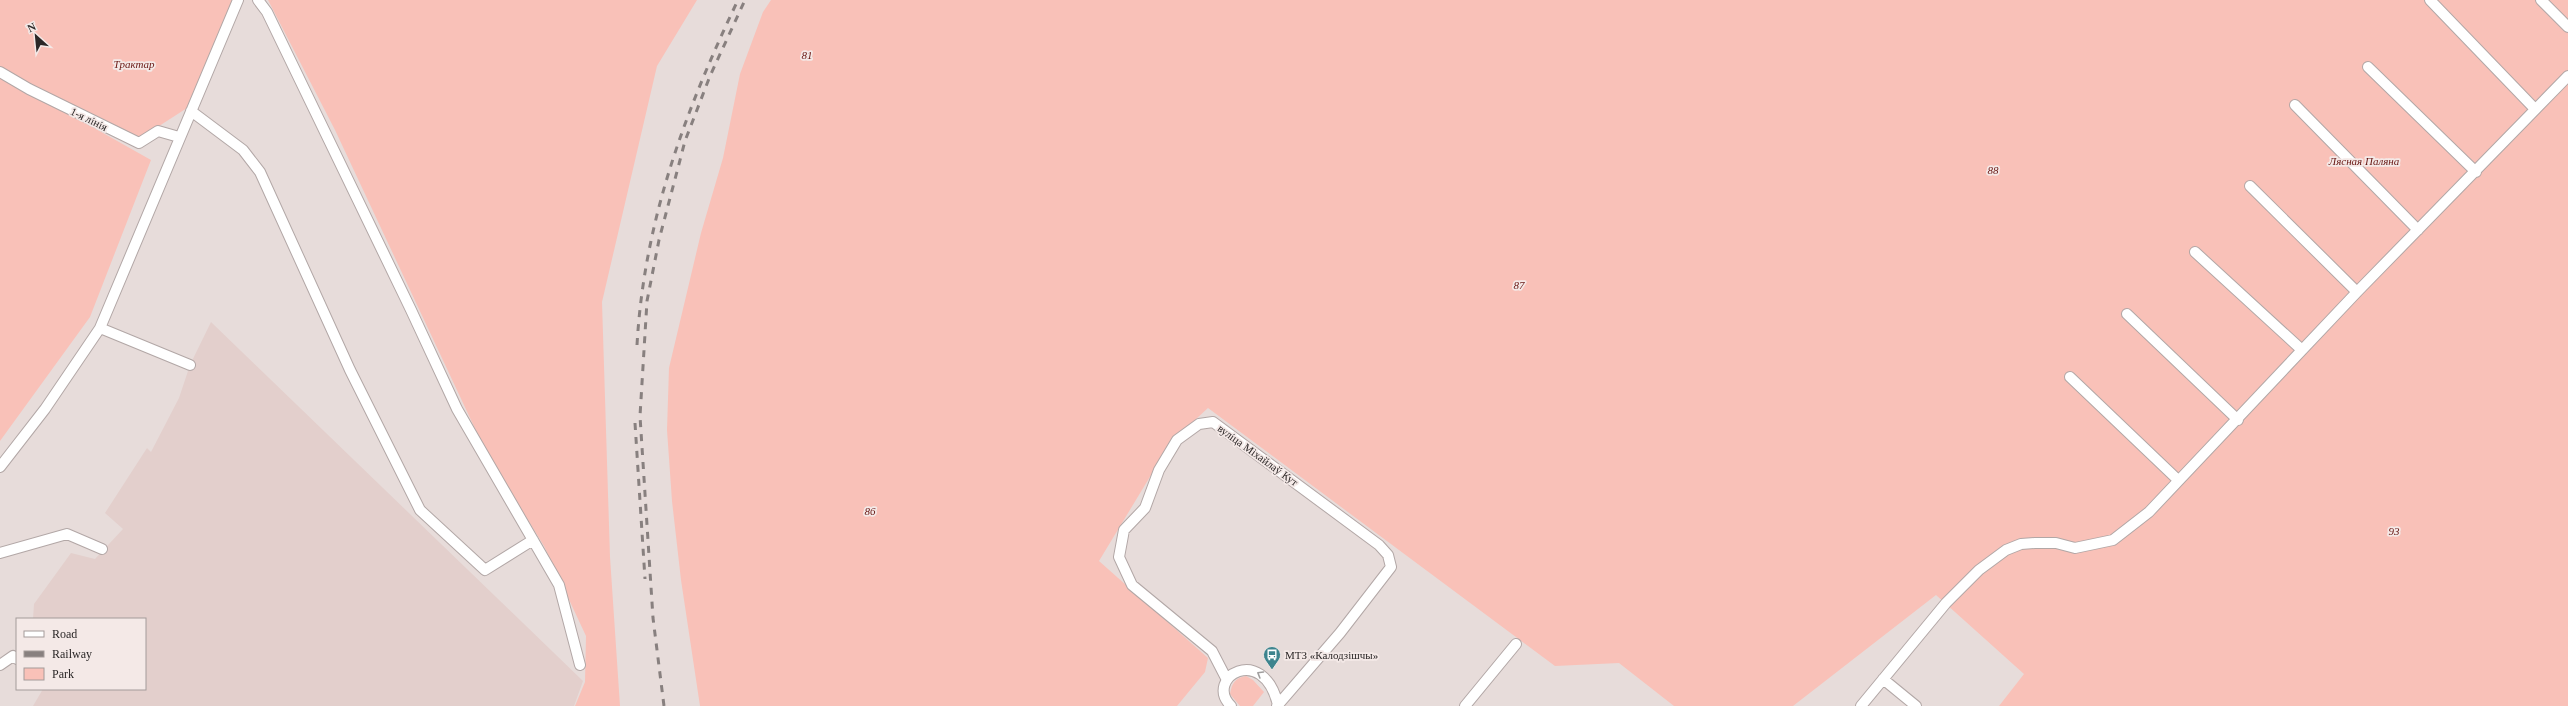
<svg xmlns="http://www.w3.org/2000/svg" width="2568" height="706" viewBox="0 0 2568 706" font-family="'Times New Roman',serif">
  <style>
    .built { fill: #e3cfcc }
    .green { fill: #f9c1b8 }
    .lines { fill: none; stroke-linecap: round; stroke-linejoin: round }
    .minor-casing { stroke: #b2a7a6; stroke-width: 12 }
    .minor { stroke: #fff; stroke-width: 10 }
    .rail { stroke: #88807f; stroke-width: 3; stroke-dasharray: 7 7; stroke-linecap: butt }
    .oneway { stroke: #a09e9e }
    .labels { text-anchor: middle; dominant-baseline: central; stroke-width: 3.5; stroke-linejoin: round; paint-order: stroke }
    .park-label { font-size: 11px; font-style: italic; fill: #691814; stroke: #f4e9e7 }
    .street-label { font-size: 11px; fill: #2b2727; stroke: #f4e9e7 }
    .poi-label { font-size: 11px; fill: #2b2727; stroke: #f4e9e7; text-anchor: start }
  </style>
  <rect width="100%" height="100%" fill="#e7dcda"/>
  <path class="built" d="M 211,322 L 583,681 L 574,706 L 33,706 L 43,689 L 145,689 L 145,619 L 33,619 L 34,604 L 71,553 L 95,559 L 123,529 L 105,513 L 147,448 L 151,452 L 179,398 L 190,365 Z"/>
  <path class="green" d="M 0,0 L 234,0 L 187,108 L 139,139 L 31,85 L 0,67 Z
    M 268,0 L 697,0 L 657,66 L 602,302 L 610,557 L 620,706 L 575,706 L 585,682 L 586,636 L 544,546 L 486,452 L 335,130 Z
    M 771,0 L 2568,0 L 2568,706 L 1999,706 L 2024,674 L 1936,595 L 1793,706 L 1674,706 L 1619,663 L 1555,666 L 1208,408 L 1171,442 L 1099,561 L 1208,658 L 1205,672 L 1177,706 L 700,706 L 681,580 L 672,501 L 667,430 L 669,368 L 701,233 L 723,158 L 740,74 L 763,12 Z
    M 0,75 L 151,160 L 90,317 L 0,441 Z
    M 1246,676 L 1253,680 L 1264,692 L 1253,706 L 1240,706 L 1230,694 C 1232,683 1235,678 1246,676 Z"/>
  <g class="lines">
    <defs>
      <path id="minor" d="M 258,0 L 267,12 L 411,310 L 457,409 L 559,585 L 580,665
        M 2430,0 L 2535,109
        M 2541,0 L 2568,27
        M 2368,67 L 2476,172
        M 0,72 L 29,89 L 139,143 L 158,131 L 179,137
        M 2295,105 L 2418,230
        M 191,111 L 243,150 L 260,172 L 350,370 L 420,510 L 485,570 L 533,540
        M 2250,186 L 2357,292
        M 2195,252 L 2302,350
        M 2127,314 L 2238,420
        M 100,328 L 190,365
        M 2070,377 L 2178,480
        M 0,467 L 45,409 L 100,328 L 238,0
        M 0,553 L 67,534 L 102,549
        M 0,665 L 13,656 L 17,659
        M 1883,679 L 1916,706
        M 1227,680 L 1212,651 L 1132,585 L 1119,557 L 1124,530 L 1145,508 L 1159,470 L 1177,440 L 1199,424 L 1213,422 L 1379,545 L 1388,555 L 1391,567 L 1340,633 L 1277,706
        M 1231,706 C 1203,678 1263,642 1278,705
        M 1465,706 L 1516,644
        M 1861,706 L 1946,603 L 1979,570 L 2006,550 L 2021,544 L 2035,543 L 2056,543 L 2075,548 L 2113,540 L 2149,512 L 2357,292 L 2568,76"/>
    </defs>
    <use href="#minor" class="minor-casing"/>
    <use href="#minor" class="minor"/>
    <path class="rail" d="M 637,345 C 644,221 685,111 738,0
      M 635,423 L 645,579
      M 664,706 L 653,618 L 640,416 L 647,301 L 659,240 L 685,141 L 710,76 L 745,0"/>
  </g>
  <defs><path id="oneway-chevron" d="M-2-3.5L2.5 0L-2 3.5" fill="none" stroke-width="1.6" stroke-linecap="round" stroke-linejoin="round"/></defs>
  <use class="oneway" href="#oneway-chevron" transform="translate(1260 674) rotate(-149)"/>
  <defs>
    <symbol id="bus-pin" viewBox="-11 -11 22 30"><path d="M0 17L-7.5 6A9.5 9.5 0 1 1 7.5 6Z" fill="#3d848e" stroke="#f4e9e7"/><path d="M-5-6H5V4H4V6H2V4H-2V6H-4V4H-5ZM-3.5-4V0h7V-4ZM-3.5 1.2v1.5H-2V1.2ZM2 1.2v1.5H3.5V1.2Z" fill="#fff"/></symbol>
  </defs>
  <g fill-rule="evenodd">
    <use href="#bus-pin" x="1262" y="645" width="20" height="27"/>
  </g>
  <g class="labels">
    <g class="park-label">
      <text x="807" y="55">81</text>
      <text x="134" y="64">Трактар</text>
      <text x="2364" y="161">Лясная Паляна</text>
      <text x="1993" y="170">88</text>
      <text x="1519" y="285">87</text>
      <text x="870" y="511">86</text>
      <text x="2394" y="531">93</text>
    </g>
    <g class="street-label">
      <text transform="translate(89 119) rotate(26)">1-я лінія</text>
      <text transform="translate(1258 455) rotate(36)">вуліца Міхайлаў Кут</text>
    </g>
    <g class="poi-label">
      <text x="1285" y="655">МТЗ «Калодзішчы»</text>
    </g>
  </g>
  <rect x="16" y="618" width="130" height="72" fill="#f4e9e7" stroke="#a49b9a"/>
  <rect x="24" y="631" width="20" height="6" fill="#ffffff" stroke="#a49b9a"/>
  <text x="52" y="638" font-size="12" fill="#2b2727">Road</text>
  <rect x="24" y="651" width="20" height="6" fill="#88807f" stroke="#a49b9a"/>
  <text x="52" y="658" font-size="12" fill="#2b2727">Railway</text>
  <rect x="24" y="668" width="20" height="12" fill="#f9c1b8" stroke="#a49b9a"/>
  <text x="52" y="678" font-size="12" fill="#2b2727">Park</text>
  <g transform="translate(36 36) rotate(333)" stroke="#f4e9e7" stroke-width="3" paint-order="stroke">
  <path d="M0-3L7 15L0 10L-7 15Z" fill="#2b2727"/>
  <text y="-6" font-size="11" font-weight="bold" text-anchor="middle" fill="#2b2727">N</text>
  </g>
</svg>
